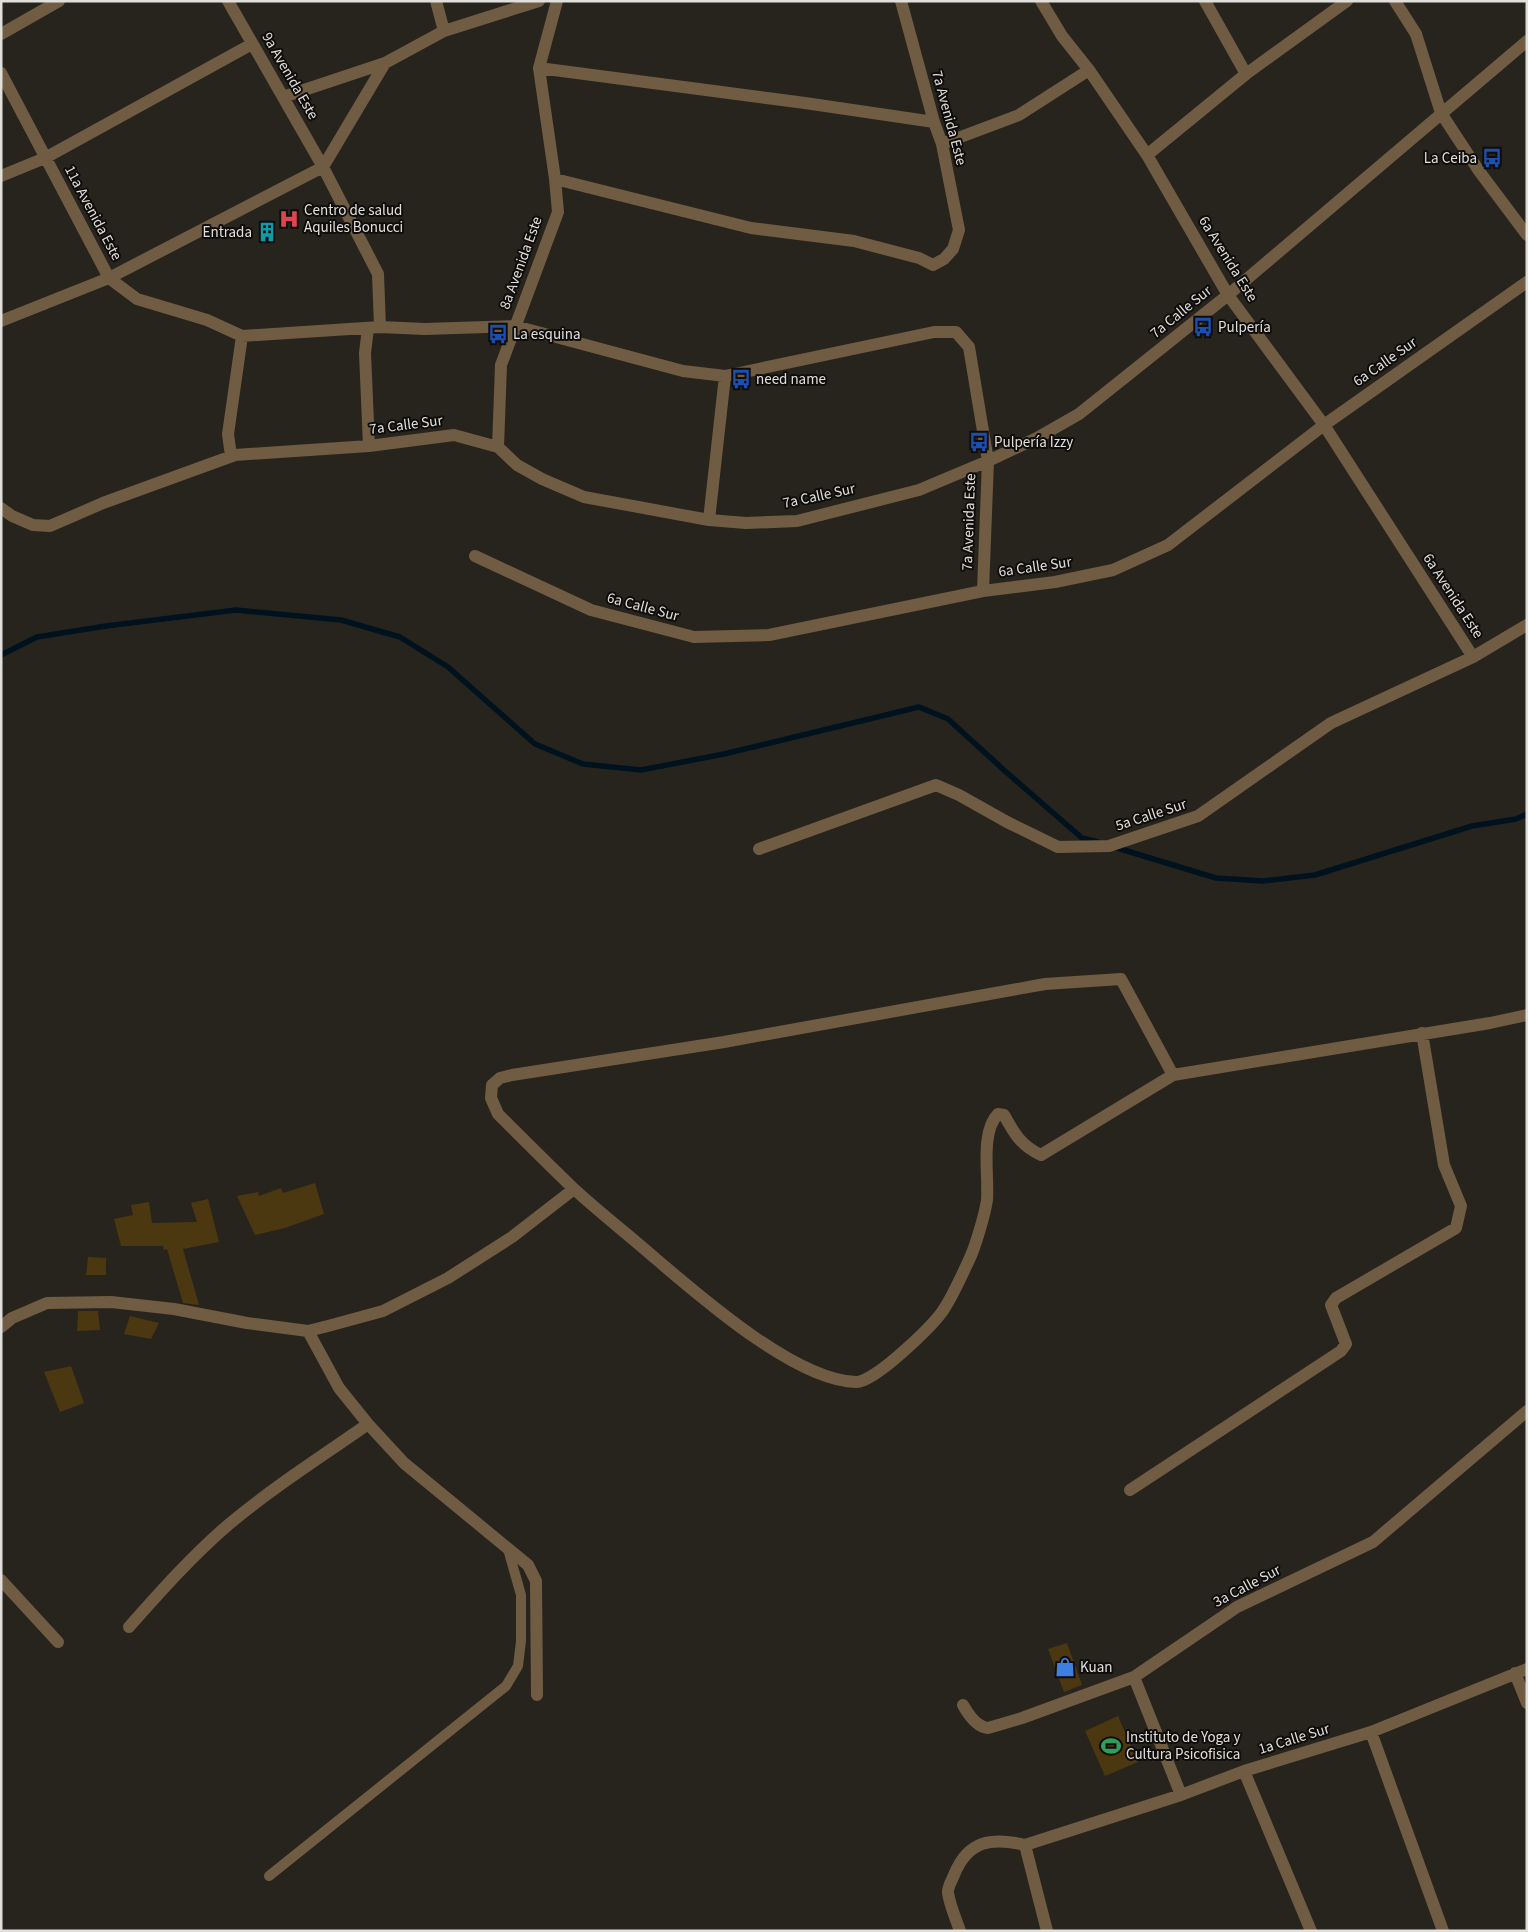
<svg xmlns="http://www.w3.org/2000/svg" width="1528" height="1932" viewBox="0 0 1528 1932" font-family="'Source Sans 3',sans-serif">
  <style>
    .lines { fill: none; stroke-linecap: round; stroke-linejoin: round }
    .stream { stroke: #00121d; stroke-width: 5.5 }
    .building { fill: #4b3810 }
    .service { stroke: #705c43; stroke-width: 10 }
    .pedestrian { stroke: #705c43; stroke-width: 12 }
    .minor { stroke: #705c43; stroke-width: 12 }
    .labels { text-anchor: middle; dominant-baseline: central; stroke-width: 4; stroke-linejoin: round; paint-order: stroke }
    .street-label { font-size: 15px; fill: #e1dfdb; stroke: #0f0d0b }
    .poi-label { font-size: 15px; fill: #e1dfdb; stroke: #0f0d0b; text-anchor: start }
  </style>
  <rect width="100%" height="100%" fill="#27241e"/>
  <g class="lines">
    <path class="stream" d="M 1,655 L 37,637 L 106,626 L 236,610 L 341,620 L 400,637 L 448,667 L 535,744 L 583,764 L 641,770 L 724,754 L 919,707 L 948,719 L 1005,771 L 1082,838 L 1098,842
      M 1114,847 L 1216,878 L 1263,881 L 1315,875 L 1472,826 L 1516,819 L 1527,814"/>
  </g>
  <path class="building" d="M 315,1183 L 324,1214 L 285,1228 L 255,1235 L 237,1196 L 258,1192 L 259,1196 L 281,1188 L 283,1193 Z
    M 208,1199 L 219,1242 L 183,1249 L 199,1305 L 183,1303 L 167,1249 L 164,1250 L 163,1246 L 121,1246 L 114,1219 L 133,1215 L 131,1205 L 149,1202 L 152,1223 L 197,1222 L 191,1203 Z
    M 88,1257 L 106,1258 L 106,1275 L 86,1275 Z
    M 78,1311 L 98,1311 L 100,1330 L 77,1331 Z
    M 130,1316 L 159,1323 L 151,1339 L 124,1334 Z
    M 71,1366 L 84,1403 L 60,1412 L 44,1372 Z
    M 1067,1643 L 1082,1685 L 1064,1692 L 1048,1649 Z
    M 1118,1716 L 1138,1762 L 1105,1776 L 1085,1731 Z"/>
  <g class="lines">
    <path class="service" d="M 269,1876 L 506,1686 L 518,1666 L 521,1641 L 521,1595 L 508,1549"/>
    <path class="pedestrian" d="M 1395,1 L 1416,34
      M 1246,74 L 1347,1"/>
    <path class="minor" d="M 228,1 L 323,167 L 378,274 L 380,327
      M 436,1 L 444,31
      M 1041,1 L 1062,36 L 1089,70 L 1147,155 L 1228,295 L 1324,425 L 1473,657
      M 1,34 L 59,1
      M 1416,34 L 1441,113 L 1479,171 L 1527,235
      M 539,68 L 805,103 L 934,122
      M 1,73 L 109,278 L 137,299 L 207,320 L 242,336 L 380,327 L 425,329 L 515,326 L 683,371 L 725,376 L 934,332 L 956,332 L 969,347 L 988,461 L 983,591
      M 283,97 L 385,63 L 444,31 L 539,1
      M 942,144 L 1019,115 L 1089,70
      M 1147,155 L 1246,74 L 1205,1
      M 1,176 L 45,158 L 252,44
      M 555,179 L 751,228 L 854,241 L 919,258 L 933,265 L 944,259 L 953,249 L 959,230 L 942,144 L 934,122 L 901,1
      M 1,321 L 109,278 L 323,167 L 385,63
      M 368,328 L 365,353 L 369,446
      M 498,447 L 501,365 L 558,212 L 555,179 L 539,68 L 557,1
      M 231,456 L 228,434 L 242,336
      M 1,508 L 12,516 L 33,525 L 50,526 L 103,503 L 235,455 L 369,446 L 454,435 L 498,447 L 517,465 L 542,479 L 584,497 L 709,520 L 746,523 L 797,521 L 919,490 L 988,461 L 1037,438 L 1079,414 L 1228,295 L 1527,41
      M 709,520 L 725,376
      M 475,556 L 591,610 L 694,637 L 769,635 L 983,591 L 1055,582 L 1113,570 L 1168,545 L 1324,425 L 1527,282
      M 759,849 L 936,785 L 959,795 L 1007,822 L 1058,847 L 1109,846 L 1198,816 L 1331,723 L 1473,657 L 1527,625
      M 1173,1075 L 1121,979 L 1045,984 L 724,1042 L 512,1075 L 500,1078 L 492,1085 L 491,1098 L 498,1114 C 523,1139 548,1164 573,1188 C 600,1213 629,1235 656,1259 C 701,1297 796,1381 856,1382 C 874,1383 931,1327 942,1312 C 953,1296 961,1277 969,1260 C 975,1248 985,1214 987,1200 C 989,1176 980,1132 998,1114 L 1004,1115 C 1014,1133 1021,1146 1041,1155 L 1173,1075 L 1490,1023 L 1527,1015
      M 1,1327 L 12,1318 L 47,1303 L 111,1302 L 174,1309 L 247,1323 L 308,1331 L 328,1326 L 383,1311 L 448,1278 L 512,1237 L 574,1189
      M 308,1331 L 339,1388 L 368,1424 L 404,1463 L 528,1565 L 536,1581 L 537,1695
      M 1130,1490 L 1341,1351 L 1346,1344 L 1331,1305 L 1336,1298 L 1456,1228 L 1461,1206 L 1444,1165 L 1422,1033
      M 1,1580 L 58,1642
      M 129,1627 C 161,1591 192,1556 228,1525 C 272,1488 321,1457 368,1424
      M 1515,1673 L 1527,1703
      M 1134,1677 L 1181,1795
      M 963,1705 C 968,1714 977,1727 988,1728 L 1022,1718 L 1134,1677 L 1237,1607 L 1373,1542 L 1527,1411
      M 1371,1732 L 1443,1931
      M 1244,1771 L 1311,1931
      M 1025,1845 L 1047,1931
      M 960,1931 C 956,1919 950,1906 948,1893 C 947,1888 952,1880 954,1875 C 968,1840 992,1837 1025,1845 L 1181,1795 L 1244,1771 L 1371,1732 L 1527,1669"/>
  </g>
  <defs>
    <symbol id="bus-bare" viewBox="-9 -9 18 18"><path d="M-5-6H5V4H4V6H2V4H-2V6H-4V4H-5ZM-3.5-4V0h7V-4ZM-3.5 1.2v1.5H-2V1.2ZM2 1.2v1.5H3.5V1.2Z" fill="#1a4fb4" stroke="#0f0d0b" stroke-width="2.5" paint-order="stroke"/></symbol>
    <symbol id="hospital-bare" viewBox="-9 -9 18 18"><path d="M-5-5h3v3.5h4V-5h3V5h-3V1.5h-4V5h-3Z" fill="#e0444e" stroke="#0f0d0b" stroke-width="2.5" paint-order="stroke"/></symbol>
    <symbol id="building-bare" viewBox="-9 -9 18 18"><path d="M-4-6H4V6H1V3H-1V6H-4ZM-2.5-4.3h1.7v1.8h-1.7ZM.8-4.3h1.7v1.8H.8ZM-2.5-1h1.7V.8h-1.7ZM.8-1h1.7V.8H.8Z" fill="#0f9aa8" stroke="#0f0d0b" stroke-width="2.5" paint-order="stroke"/></symbol>
    <symbol id="shop-bare" viewBox="-9 -9 18 18"><path d="M-5-2.5h2.3a2.7 3.5 0 0 1 5.4 0H5L5.5 6h-11ZM-1.5-2.5h3a1.5 2.3 0 0 0-3 0Z" fill="#3f7fe0" stroke="#0f0d0b" stroke-width="2.5" paint-order="stroke"/></symbol>
    <symbol id="stadium-bare" viewBox="-9 -9 18 18"><path d="M0-5a6.5 5 0 1 0 0 10a6.5 5 0 1 0 0-10ZM-3.5-1.8h7v3.6h-7Z" fill="#2e9e5b" stroke="#0f0d0b" stroke-width="2.5" paint-order="stroke"/></symbol>
  </defs>
  <g fill-rule="evenodd">
    <use href="#bus-bare" x="1478" y="144" width="28" height="28"/>
    <use href="#hospital-bare" x="275" y="205" width="28" height="28"/>
    <use href="#building-bare" x="253" y="218" width="28" height="28"/>
    <use href="#bus-bare" x="1189" y="313" width="28" height="28"/>
    <use href="#bus-bare" x="484" y="320" width="28" height="28"/>
    <use href="#bus-bare" x="727" y="365" width="28" height="28"/>
    <use href="#bus-bare" x="965" y="428" width="28" height="28"/>
    <use href="#shop-bare" x="1051" y="1653" width="28" height="28"/>
    <use href="#stadium-bare" x="1097" y="1732" width="28" height="28"/>
  </g>
  <g class="labels">
    <g class="street-label">
      <text transform="translate(290 76) rotate(60)">9a Avenida Este</text>
      <text transform="translate(949 118) rotate(75)">7a Avenida Este</text>
      <text transform="translate(93 213) rotate(62)">11a Avenida Este</text>
      <text transform="translate(1228 259) rotate(58)">6a Avenida Este</text>
      <text transform="translate(521 263) rotate(-70)">8a Avenida Este</text>
      <text transform="translate(1181 312) rotate(-39)">7a Calle Sur</text>
      <text transform="translate(1385 362) rotate(-35)">6a Calle Sur</text>
      <text transform="translate(406 425) rotate(-7)">7a Calle Sur</text>
      <text transform="translate(819 496) rotate(-12)">7a Calle Sur</text>
      <text transform="translate(969 522) rotate(-88)">7a Avenida Este</text>
      <text transform="translate(1035 567) rotate(-8)">6a Calle Sur</text>
      <text transform="translate(1453 596) rotate(57)">6a Avenida Este</text>
      <text transform="translate(643 607) rotate(15)">6a Calle Sur</text>
      <text transform="translate(1151 815) rotate(-18)">5a Calle Sur</text>
      <text transform="translate(1247 1586) rotate(-28)">3a Calle Sur</text>
      <text transform="translate(1294 1739) rotate(-17)">1a Calle Sur</text>
    </g>
    <g class="poi-label">
      <text x="1477" y="158" text-anchor="end">La Ceiba</text>
      <text x="304" y="210">Centro de salud<tspan x="304" dy="17">Aquiles Bonucci</tspan></text>
      <text x="252" y="232" text-anchor="end">Entrada</text>
      <text x="1218" y="327">Pulpería</text>
      <text x="513" y="334">La esquina</text>
      <text x="756" y="379">need name</text>
      <text x="994" y="442">Pulpería Izzy</text>
      <text x="1080" y="1667">Kuan</text>
      <text x="1126" y="1737">Instituto de Yoga y<tspan x="1126" dy="17">Cultura Psicofisica</tspan></text>
    </g>
  </g>
  <rect width="1528" height="1932" fill="none" stroke="#e1dfdb" stroke-width="5"/>
</svg>
